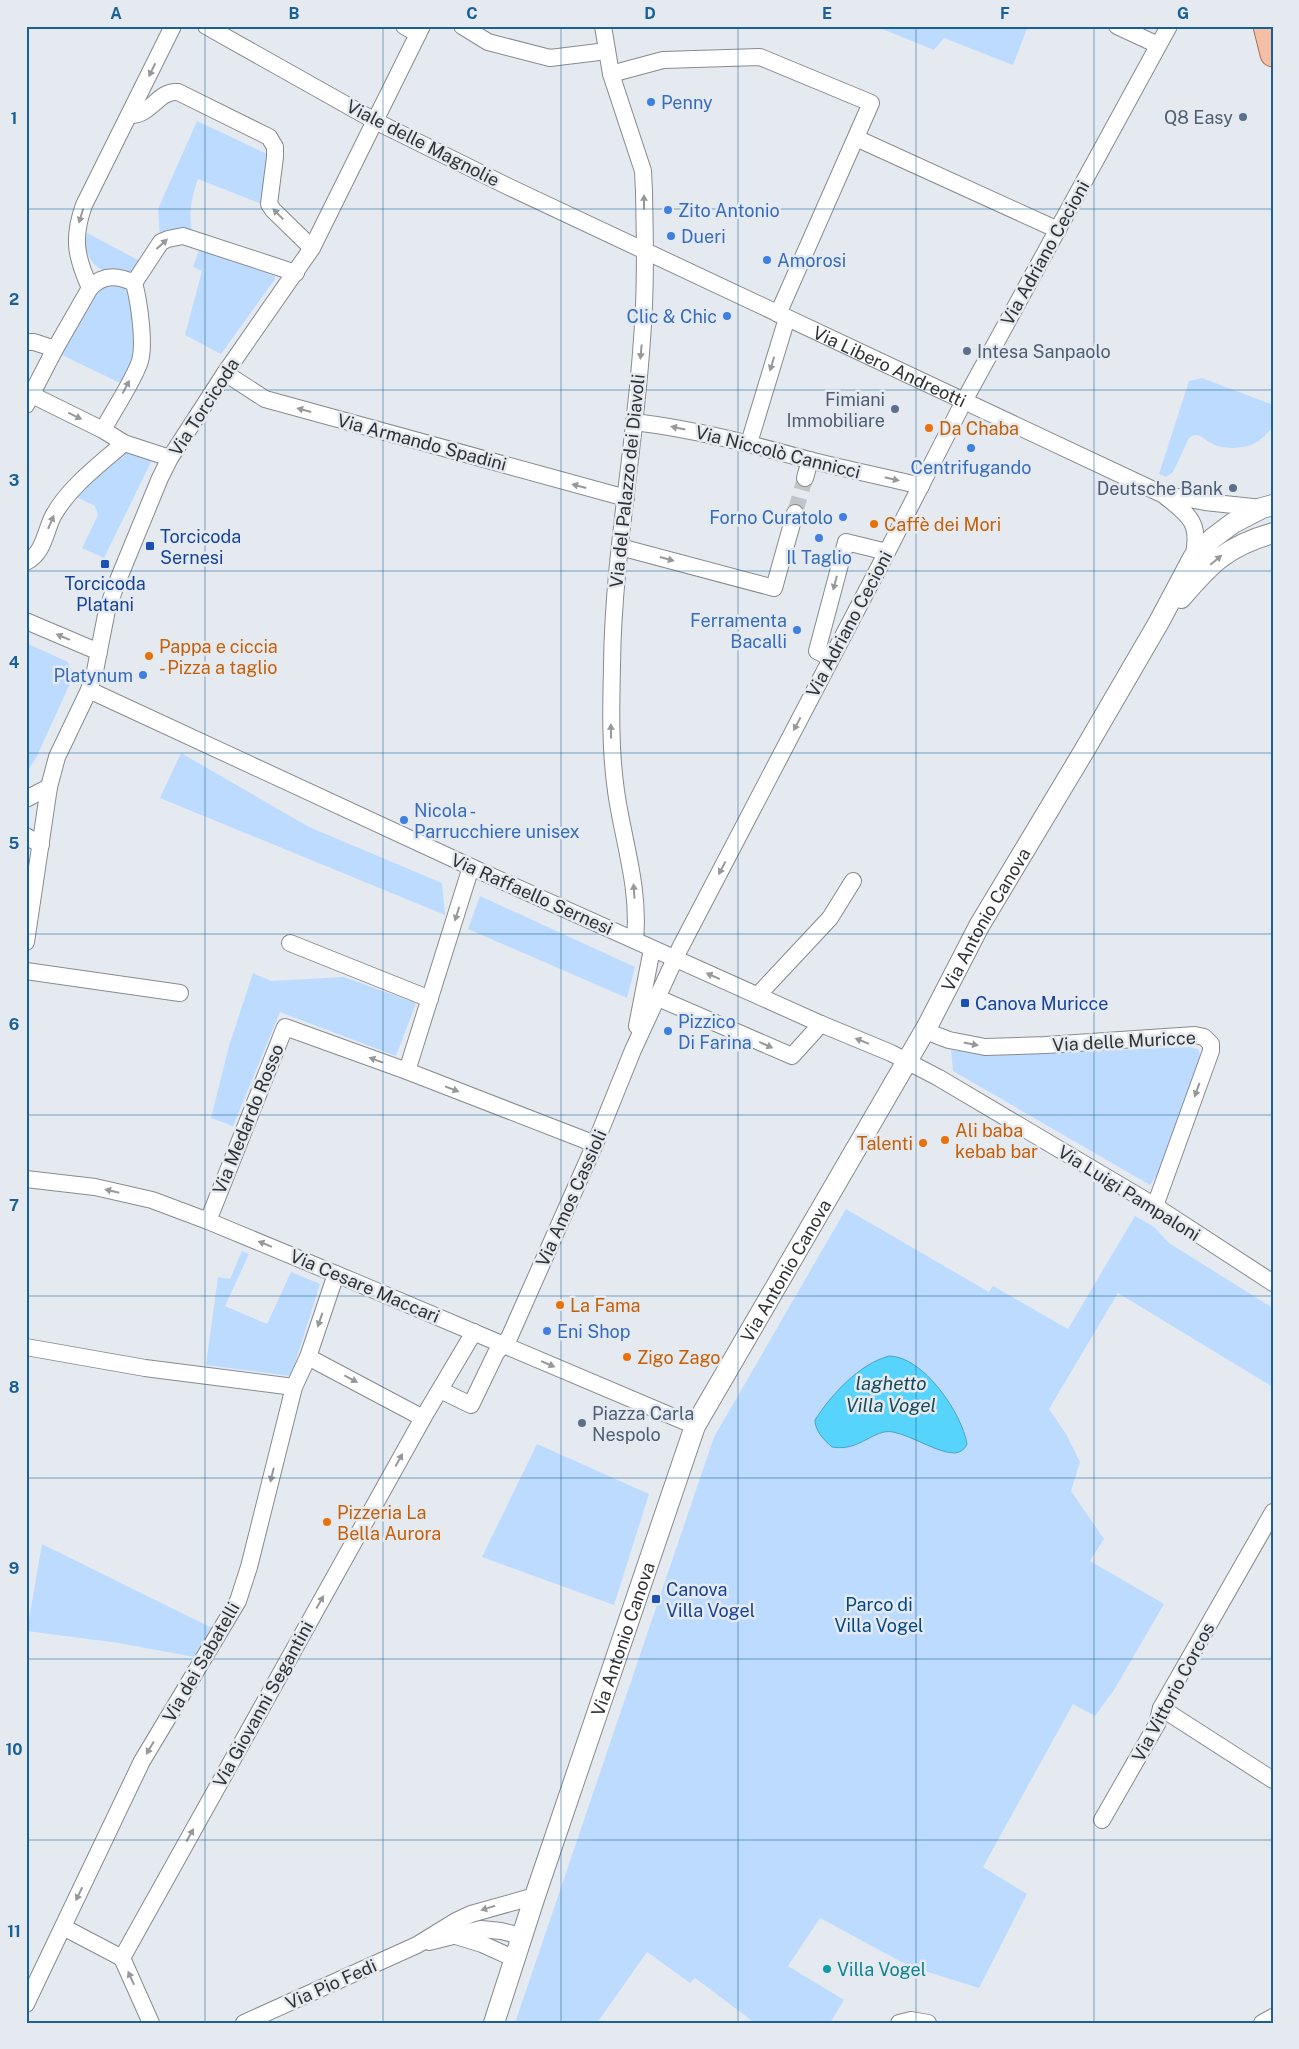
<svg xmlns="http://www.w3.org/2000/svg" width="1299" height="2049" viewBox="0 0 1299 2049" font-family="'Public Sans',sans-serif">
  <style>
    .green { fill: #bddbff }
    .water { fill: #57d4fc; stroke: #4ba3c0 }
    .lines { fill: none; stroke-linecap: round; stroke-linejoin: round }
    .minor-tunnel { stroke: #c1c5ca; stroke-width: 16; stroke-dasharray: 16 8; stroke-linecap: butt }
    .minor-casing { stroke: #868b90; stroke-width: 18 }
    .tertiary-casing { stroke: #868b90; stroke-width: 22 }
    .primary-casing { stroke: #aa7155; stroke-width: 27 }
    .minor { stroke: #fff; stroke-width: 16 }
    .tertiary { stroke: #fff; stroke-width: 20 }
    .primary { stroke: #f4bfa4; stroke-width: 25 }
    .oneway { fill: #979899 }
    .grid { fill: none; stroke: #1a6094; stroke-width: 1; stroke-opacity: 0.55 }
    .shop-dot { fill: #3f7fe0; stroke: #e5eaf0; stroke-width: 2 }
    .service-dot { fill: #5c6f8a; stroke: #e5eaf0; stroke-width: 2 }
    .food-dot { fill: #e8710a; stroke: #e5eaf0; stroke-width: 2 }
    .transit-dot { fill: #1a4fb4; stroke: #e5eaf0; stroke-width: 2 }
    .culture-dot { fill: #0f9aa8; stroke: #e5eaf0; stroke-width: 2 }
    .labels { text-anchor: middle; dominant-baseline: central; stroke-width: 5; stroke-linejoin: round; paint-order: stroke }
    .shop-label { font-size: 18px; fill: #366cbe; stroke: #e5eaf0; text-anchor: start }
    .service-label { font-size: 18px; fill: #4e5e75; stroke: #e5eaf0; text-anchor: end }
    .street-label { font-size: 18px; fill: #2f3133; stroke: #e5eaf0 }
    .food-label { font-size: 18px; fill: #c56008; stroke: #e5eaf0; text-anchor: start }
    .transit-label { font-size: 18px; fill: #164399; stroke: #e5eaf0; text-anchor: start }
    .park-label { font-size: 18px; fill: #024887; stroke: #e5eaf0 }
    .culture-label { font-size: 18px; fill: #0d838f; stroke: #e5eaf0; text-anchor: start }
    .water-label { font-size: 19px; font-style: italic; fill: #154a5b; stroke: #e5eaf0 }
    .neatline { fill: none; stroke: #1a6094; stroke-width: 2 }
    .grid-label { font-size: 16px; text-anchor: middle; font-weight: bold; fill: #1a6094 }
  </style>
  <rect width="100%" height="100%" fill="#e5eaf0"/>
  <path class="green" d="M 875,26 L 1028,26 L 1013,65 L 944,38 L 934,50 Z
    M 197,121 L 267,154 L 262,204 L 198,179 C 192,196 188,213 192,232 L 160,236 L 158,209 Z
    M 85,232 L 140,261 C 137,265 134,271 129,273 C 125,275 122,274 117,274 C 94,272 83,255 85,232 Z
    M 200,247 L 275,276 L 275,279 L 221,354 L 185,335 L 202,271 L 193,267 Z
    M 106,282 L 131,290 L 137,350 L 122,384 L 60,354 L 91,298 Z
    M 1202,378 L 1273,405 L 1273,428 C 1268,431 1265,436 1261,439 C 1250,449 1224,451 1211,443 C 1204,440 1202,434 1194,435 L 1189,438 L 1173,472 L 1166,477 L 1159,474 L 1189,381 Z
    M 124,449 L 152,460 L 104,558 L 82,548 L 98,515 L 95,506 L 74,496 Z
    M 26,643 L 68,662 L 74,675 L 36,758 L 26,773 Z
    M 181,753 L 309,827 L 442,883 L 445,915 L 160,798 Z
    M 480,896 L 635,967 L 627,998 L 468,929 Z
    M 253,973 L 271,981 L 344,977 L 416,1003 L 396,1056 L 280,1012 L 233,1126 L 211,1118 L 229,1046 Z
    M 1189,1047 L 1198,1049 L 1201,1058 L 1159,1172 L 1150,1185 L 953,1071 L 951,1050 L 990,1055 Z
    M 846,1209 L 989,1292 L 993,1286 L 1068,1329 L 1135,1216 L 1154,1227 L 1169,1243 L 1273,1308 L 1273,1387 L 1118,1293 L 1049,1409 L 1066,1434 L 1080,1462 L 1071,1491 L 1104,1539 L 1090,1561 L 1164,1604 L 1114,1690 L 1095,1716 L 1073,1704 L 983,1867 L 1027,1894 L 979,1988 L 909,1966 L 820,1918 L 788,1966 L 844,2000 L 830,2023 L 755,2023 L 695,1978 L 690,1983 L 647,1952 L 597,2023 L 515,2023 L 714,1437 Z
    M 242,1251 L 249,1254 L 225,1306 L 267,1324 L 291,1272 L 320,1284 L 291,1376 L 206,1365 L 218,1277 L 230,1279 Z
    M 537,1444 L 649,1494 L 614,1605 L 482,1557 Z
    M 42,1544 L 212,1628 L 194,1657 L 119,1643 L 27,1631 Z"/>
  <path class="water" d="M 889,1356 C 923,1356 962,1413 967,1444 C 965,1449 961,1452 955,1453 C 937,1453 913,1436 893,1432 C 874,1428 860,1452 832,1447 C 824,1440 815,1431 815,1420 C 831,1395 859,1364 889,1356 Z"/>
  <g class="lines">
    <path class="minor-tunnel" d="M 795,513 L 805,478"/>
    <defs>
      <g id="minor">
        <path id="s1" d="M 206,26 L 375,121 L 509,187 L 1162,494 L 1205,502 L 1262,508"/>
        <path d="M 404,26 L 418,34"/>
        <path d="M 462,26 L 488,42 L 550,58 L 607,51"/>
        <path d="M 603,26 L 611,74 L 643,171 L 644,192 C 645,241 646,291 642,339 C 635,449 613,557 612,666 C 611,708 610,749 616,791 C 623,841 640,887 635,940"/>
        <path d="M 1117,26 L 1158,45"/>
        <path d="M 611,74 L 663,60 L 760,57 L 871,103 L 778,314"/>
        <path d="M 130,115 C 151,116 158,90 178,92 L 269,137 L 275,147 L 275,157 L 269,204 L 273,210 L 312,248"/>
        <path d="M 856,138 L 1058,230"/>
        <path d="M 134,283 L 161,242 L 168,239 L 183,236 L 296,273"/>
        <path d="M 90,288 C 103,274 118,275 134,283 C 139,301 145,343 140,361 C 134,380 113,411 103,430"/>
        <path d="M 26,342 L 34,342 L 55,349"/>
        <path d="M 225,373 L 265,399 L 626,498"/>
        <path d="M 32,395 L 103,430 L 124,443 L 170,458"/>
        <path d="M 26,405 L 55,349 L 90,288 C 76,257 72,238 84,205 L 173,26"/>
        <path d="M 634,422 C 694,429 751,444 809,460 C 846,469 884,477 921,486"/>
        <path d="M 749,443 L 787,318"/>
        <path d="M 805,478 L 810,460"/>
        <path d="M 1166,497 C 1191,516 1201,525 1193,558"/>
        <path d="M 620,547 L 774,588 L 795,513"/>
        <path d="M 26,562 C 44,553 45,532 53,516 C 69,487 99,465 124,443"/>
        <path d="M 26,621 L 99,652"/>
        <path d="M 831,658 L 817,651 L 846,542 L 887,552"/>
        <path d="M 89,690 L 471,867 L 821,1024 L 891,1053 L 939,1078 L 1155,1206 L 1273,1283"/>
        <path d="M 26,799 L 49,787"/>
        <path d="M 26,836 L 41,845"/>
        <path d="M 26,942 L 49,787 L 57,757 L 89,690 L 95,671 L 107,610 L 116,585 L 160,478 L 170,458 L 225,373 L 312,248 L 422,26"/>
        <path d="M 290,943 L 430,999"/>
        <path d="M 26,971 L 180,993"/>
        <path d="M 758,995 L 830,918 L 853,881"/>
        <path d="M 658,998 L 792,1056 L 821,1024"/>
        <path d="M 637,1026 L 652,949"/>
        <path d="M 925,1031 L 949,1040 L 985,1047 L 1046,1045 L 1195,1035 L 1204,1037 L 1211,1044 L 1211,1051 L 1155,1206"/>
        <path d="M 407,1071 L 595,1144"/>
        <path d="M 26,1179 L 95,1187 L 152,1200 L 208,1221 L 355,1282 L 695,1426"/>
        <path d="M 208,1221 L 285,1027 L 407,1071 L 471,867"/>
        <path d="M 26,1347 L 145,1368 L 294,1387"/>
        <path d="M 308,1357 L 423,1418"/>
        <path d="M 440,1390 L 471,1405 L 496,1353 L 509,1338 L 595,1144 L 633,1050 L 680,948 L 887,552 L 964,401 L 1169,26"/>
        <path d="M 1161,1708 L 1273,1780"/>
        <path d="M 1102,1820 L 1157,1724 L 1161,1708 L 1273,1512"/>
        <path d="M 63,1927 L 122,1958"/>
        <path d="M 456,1936 L 482,1944 L 515,1959"/>
        <path d="M 429,1942 L 481,1929 L 501,1931 L 522,1936"/>
        <path d="M 26,2004 L 142,1761 L 238,1601 L 249,1567 L 294,1387 L 308,1357 L 336,1274"/>
        <path d="M 151,2023 L 122,1958 L 423,1418 L 474,1332"/>
        <path d="M 244,2023 L 417,1945 L 456,1921 L 471,1914 L 535,1896"/>
        <path d="M 899,2023 L 911,2020 L 928,2023"/>
        <path d="M 1262,2023 L 1273,2017"/>
      </g>
      <g id="tertiary">
        <path d="M 1181,598 C 1211,563 1227,546 1273,533"/>
        <path id="s2" d="M 494,2023 L 535,1896 L 695,1426 L 928,1025 L 979,926 L 1084,751 L 1159,622 L 1193,558 L 1213,538 L 1233,523 L 1262,508 L 1273,505"/>
      </g>
      <path id="primary" d="M 1266,26 L 1273,54"/>
    </defs>
    <use href="#minor" class="minor-casing"/>
    <use href="#tertiary" class="tertiary-casing"/>
    <use href="#primary" class="primary-casing"/>
    <use href="#minor" class="minor"/>
    <use href="#tertiary" class="tertiary"/>
    <use href="#primary" class="primary"/>
  </g>
  <defs><path id="oneway-solid" d="M-6-.8H1V-3.2L6.5 0L1 3.2V.8H-6Z" transform="scale(1.25)"/></defs>
  <g class="oneway">
    <use href="#oneway-solid" transform="translate(152 70) rotate(116)"/>
    <use href="#oneway-solid" transform="translate(644 202) rotate(-90)"/>
    <use href="#oneway-solid" transform="translate(278 214) rotate(-134)"/>
    <use href="#oneway-solid" transform="translate(81 216) rotate(107)"/>
    <use href="#oneway-solid" transform="translate(162 244) rotate(-42)"/>
    <use href="#oneway-solid" transform="translate(641 352) rotate(95)"/>
    <use href="#oneway-solid" transform="translate(772 364) rotate(107)"/>
    <use href="#oneway-solid" transform="translate(126 387) rotate(-62)"/>
    <use href="#oneway-solid" transform="translate(304 410) rotate(-165)"/>
    <use href="#oneway-solid" transform="translate(75 416) rotate(26)"/>
    <use href="#oneway-solid" transform="translate(678 428) rotate(-168)"/>
    <use href="#oneway-solid" transform="translate(892 479) rotate(13)"/>
    <use href="#oneway-solid" transform="translate(579 486) rotate(-165)"/>
    <use href="#oneway-solid" transform="translate(51 522) rotate(-67)"/>
    <use href="#oneway-solid" transform="translate(667 559) rotate(15)"/>
    <use href="#oneway-solid" transform="translate(1216 560) rotate(-40)"/>
    <use href="#oneway-solid" transform="translate(835 583) rotate(105)"/>
    <use href="#oneway-solid" transform="translate(63 637) rotate(-157)"/>
    <use href="#oneway-solid" transform="translate(797 724) rotate(118)"/>
    <use href="#oneway-solid" transform="translate(611 731) rotate(-91)"/>
    <use href="#oneway-solid" transform="translate(722 868) rotate(118)"/>
    <use href="#oneway-solid" transform="translate(634 891) rotate(-94)"/>
    <use href="#oneway-solid" transform="translate(457 914) rotate(107)"/>
    <use href="#oneway-solid" transform="translate(713 976) rotate(-156)"/>
    <use href="#oneway-solid" transform="translate(862 1041) rotate(-158)"/>
    <use href="#oneway-solid" transform="translate(971 1044) rotate(11)"/>
    <use href="#oneway-solid" transform="translate(766 1045) rotate(24)"/>
    <use href="#oneway-solid" transform="translate(376 1060) rotate(-160)"/>
    <use href="#oneway-solid" transform="translate(452 1089) rotate(21)"/>
    <use href="#oneway-solid" transform="translate(1197 1090) rotate(110)"/>
    <use href="#oneway-solid" transform="translate(112 1191) rotate(-167)"/>
    <use href="#oneway-solid" transform="translate(265 1244) rotate(-158)"/>
    <use href="#oneway-solid" transform="translate(320 1320) rotate(109)"/>
    <use href="#oneway-solid" transform="translate(548 1364) rotate(23)"/>
    <use href="#oneway-solid" transform="translate(351 1379) rotate(28)"/>
    <use href="#oneway-solid" transform="translate(399 1460) rotate(-61)"/>
    <use href="#oneway-solid" transform="translate(272 1475) rotate(104)"/>
    <use href="#oneway-solid" transform="translate(320 1602) rotate(-61)"/>
    <use href="#oneway-solid" transform="translate(150 1748) rotate(121)"/>
    <use href="#oneway-solid" transform="translate(190 1835) rotate(-61)"/>
    <use href="#oneway-solid" transform="translate(79 1894) rotate(116)"/>
    <use href="#oneway-solid" transform="translate(488 1908) rotate(163)"/>
    <use href="#oneway-solid" transform="translate(131 1978) rotate(-114)"/>
  </g>
  <path class="grid" d="M 205,26 L 205,2023M 383,26 L 383,2023M 561,26 L 561,2023M 738,26 L 738,2023M 916,26 L 916,2023M 1094,26 L 1094,2023M 26,209 L 1273,209M 26,390 L 1273,390M 26,571 L 1273,571M 26,753 L 1273,753M 26,934 L 1273,934M 26,1115 L 1273,1115M 26,1296 L 1273,1296M 26,1478 L 1273,1478M 26,1659 L 1273,1659M 26,1840 L 1273,1840"/>
  <g class="shop-dot">
    <circle cx="651" cy="102" r="5"/>
    <circle cx="668" cy="210" r="5"/>
    <circle cx="671" cy="236" r="5"/>
    <circle cx="767" cy="260" r="5"/>
    <circle cx="727" cy="316" r="5"/>
    <circle cx="971" cy="448" r="5"/>
    <circle cx="843" cy="517" r="5"/>
    <circle cx="819" cy="538" r="5"/>
    <circle cx="797" cy="630" r="5"/>
    <circle cx="143" cy="675" r="5"/>
    <circle cx="404" cy="820" r="5"/>
    <circle cx="668" cy="1031" r="5"/>
    <circle cx="547" cy="1331" r="5"/>
  </g>
  <g class="service-dot">
    <circle cx="1243" cy="117" r="5"/>
    <circle cx="967" cy="351" r="5"/>
    <circle cx="895" cy="409" r="5"/>
    <circle cx="1233" cy="488" r="5"/>
    <circle cx="582" cy="1423" r="5"/>
  </g>
  <g class="food-dot">
    <circle cx="929" cy="428" r="5"/>
    <circle cx="874" cy="524" r="5"/>
    <circle cx="149" cy="656" r="5"/>
    <circle cx="945" cy="1140" r="5"/>
    <circle cx="923" cy="1143" r="5"/>
    <circle cx="560" cy="1305" r="5"/>
    <circle cx="627" cy="1357" r="5"/>
    <circle cx="327" cy="1522" r="5"/>
  </g>
  <g class="transit-dot">
    <rect x="145" y="541" width="10" height="10" rx="2.5"/>
    <rect x="100" y="559" width="10" height="10" rx="2.5"/>
    <rect x="960" y="998" width="10" height="10" rx="2.5"/>
    <rect x="651" y="1594" width="10" height="10" rx="2.5"/>
  </g>
  <circle class="culture-dot" cx="827" cy="1969" r="5"/>
  <g class="labels">
    <g class="shop-label">
      <text x="661" y="102">Penny</text>
      <text x="678" y="210">Zito Antonio</text>
      <text x="681" y="236">Dueri</text>
      <text x="777" y="260">Amorosi</text>
      <text x="717" y="316" text-anchor="end">Clic &amp; Chic</text>
      <text x="971" y="467" text-anchor="middle">Centrifugando</text>
      <text x="833" y="517" text-anchor="end">Forno Curatolo</text>
      <text x="819" y="557" text-anchor="middle">Il Taglio</text>
      <text x="787" y="620" text-anchor="end">Ferramenta<tspan x="787" dy="21">Bacalli</tspan></text>
      <text x="133" y="675" text-anchor="end">Platynum</text>
      <text x="414" y="810">Nicola -<tspan x="414" dy="21">Parrucchiere unisex</tspan></text>
      <text x="678" y="1021">Pizzico<tspan x="678" dy="21">Di Farina</tspan></text>
      <text x="557" y="1331">Eni Shop</text>
    </g>
    <g class="service-label">
      <text x="1233" y="117">Q8 Easy</text>
      <text x="977" y="351" text-anchor="start">Intesa Sanpaolo</text>
      <text x="885" y="399">Fimiani<tspan x="885" dy="21">Immobiliare</tspan></text>
      <text x="1223" y="488">Deutsche Bank</text>
      <text x="592" y="1413" text-anchor="start">Piazza Carla<tspan x="592" dy="21">Nespolo</tspan></text>
    </g>
    <g class="street-label">
      <text transform="translate(423 143) rotate(27)">Viale delle Magnolie</text>
      <text transform="translate(1045 253) rotate(-61)">Via Adriano Cecioni</text>
      <text stroke="none"><textPath href="#s1" startOffset="764">Via Libero Andreotti</textPath></text>
      <text transform="translate(204 407) rotate(-57)">Via Torcicoda</text>
      <text transform="translate(422 442) rotate(15)">Via Armando Spadini</text>
      <text transform="translate(778 452) rotate(14)">Via Niccolò Cannicci</text>
      <text transform="translate(627 481) rotate(-84)">Via del Palazzo dei Diavoli</text>
      <text transform="translate(849 624) rotate(-62)">Via Adriano Cecioni</text>
      <text transform="translate(532 894) rotate(24)">Via Raffaello Sernesi</text>
      <text stroke="none"><textPath href="#s2" startOffset="1214">Via Antonio Canova</textPath></text>
      <text transform="translate(1124 1041) rotate(-3)">Via delle Muricce</text>
      <text transform="translate(248 1119) rotate(-68)">Via Medardo Rosso</text>
      <text transform="translate(1129 1193) rotate(32)">Via Luigi Pampaloni</text>
      <text transform="translate(571 1198) rotate(-66)">Via Amos Cassioli</text>
      <text stroke="none"><textPath href="#s2" startOffset="810">Via Antonio Canova</textPath></text>
      <text transform="translate(365 1286) rotate(23)">Via Cesare Maccari</text>
      <text stroke="none"><textPath href="#s2" startOffset="405">Via Antonio Canova</textPath></text>
      <text transform="translate(201 1662) rotate(-60)">Via dei Sabatelli</text>
      <text transform="translate(1173 1692) rotate(-62)">Via Vittorio Corcos</text>
      <text transform="translate(263 1704) rotate(-61)">Via Giovanni Segantini</text>
      <text transform="translate(331 1984) rotate(-24)">Via Pio Fedi</text>
    </g>
    <g class="food-label">
      <text x="939" y="428">Da Chaba</text>
      <text x="884" y="524">Caffè dei Mori</text>
      <text x="159" y="646">Pappa e ciccia<tspan x="159" dy="21">- Pizza a taglio</tspan></text>
      <text x="955" y="1130">Ali baba<tspan x="955" dy="21">kebab bar</tspan></text>
      <text x="913" y="1143" text-anchor="end">Talenti</text>
      <text x="570" y="1305">La Fama</text>
      <text x="637" y="1357">Zigo Zago</text>
      <text x="337" y="1512">Pizzeria La<tspan x="337" dy="21">Bella Aurora</tspan></text>
    </g>
    <g class="transit-label">
      <text x="160" y="536">Torcicoda<tspan x="160" dy="21">Sernesi</tspan></text>
      <text x="105" y="583" text-anchor="middle">Torcicoda<tspan x="105" dy="21">Platani</tspan></text>
      <text x="975" y="1003">Canova Muricce</text>
      <text x="666" y="1589">Canova<tspan x="666" dy="21">Villa Vogel</tspan></text>
    </g>
    <g class="park-label">
      <text x="879" y="1604">Parco di<tspan x="879" dy="21">Villa Vogel</tspan></text>
    </g>
    <g class="culture-label">
      <text x="837" y="1969">Villa Vogel</text>
    </g>
    <g class="water-label">
      <text x="891" y="1383">laghetto<tspan x="891" dy="22">Villa Vogel</tspan></text>
    </g>
  </g>
  <rect width="1299" height="2049" fill="none" stroke="#e5eaf0" stroke-width="55"/>
  <rect x="28" y="28" width="1244" height="1994" class="neatline"/>
  <g class="grid-label">
    <text x="116" y="19">A</text>
    <text x="294" y="19">B</text>
    <text x="472" y="19">C</text>
    <text x="650" y="19">D</text>
    <text x="827" y="19">E</text>
    <text x="1005" y="19">F</text>
    <text x="1183" y="19">G</text>
    <text x="14" y="124">1</text>
    <text x="14" y="305">2</text>
    <text x="14" y="486">3</text>
    <text x="14" y="668">4</text>
    <text x="14" y="849">5</text>
    <text x="14" y="1030">6</text>
    <text x="14" y="1211">7</text>
    <text x="14" y="1393">8</text>
    <text x="14" y="1574">9</text>
    <text x="14" y="1755">10</text>
    <text x="14" y="1937">11</text>
  </g>
</svg>
